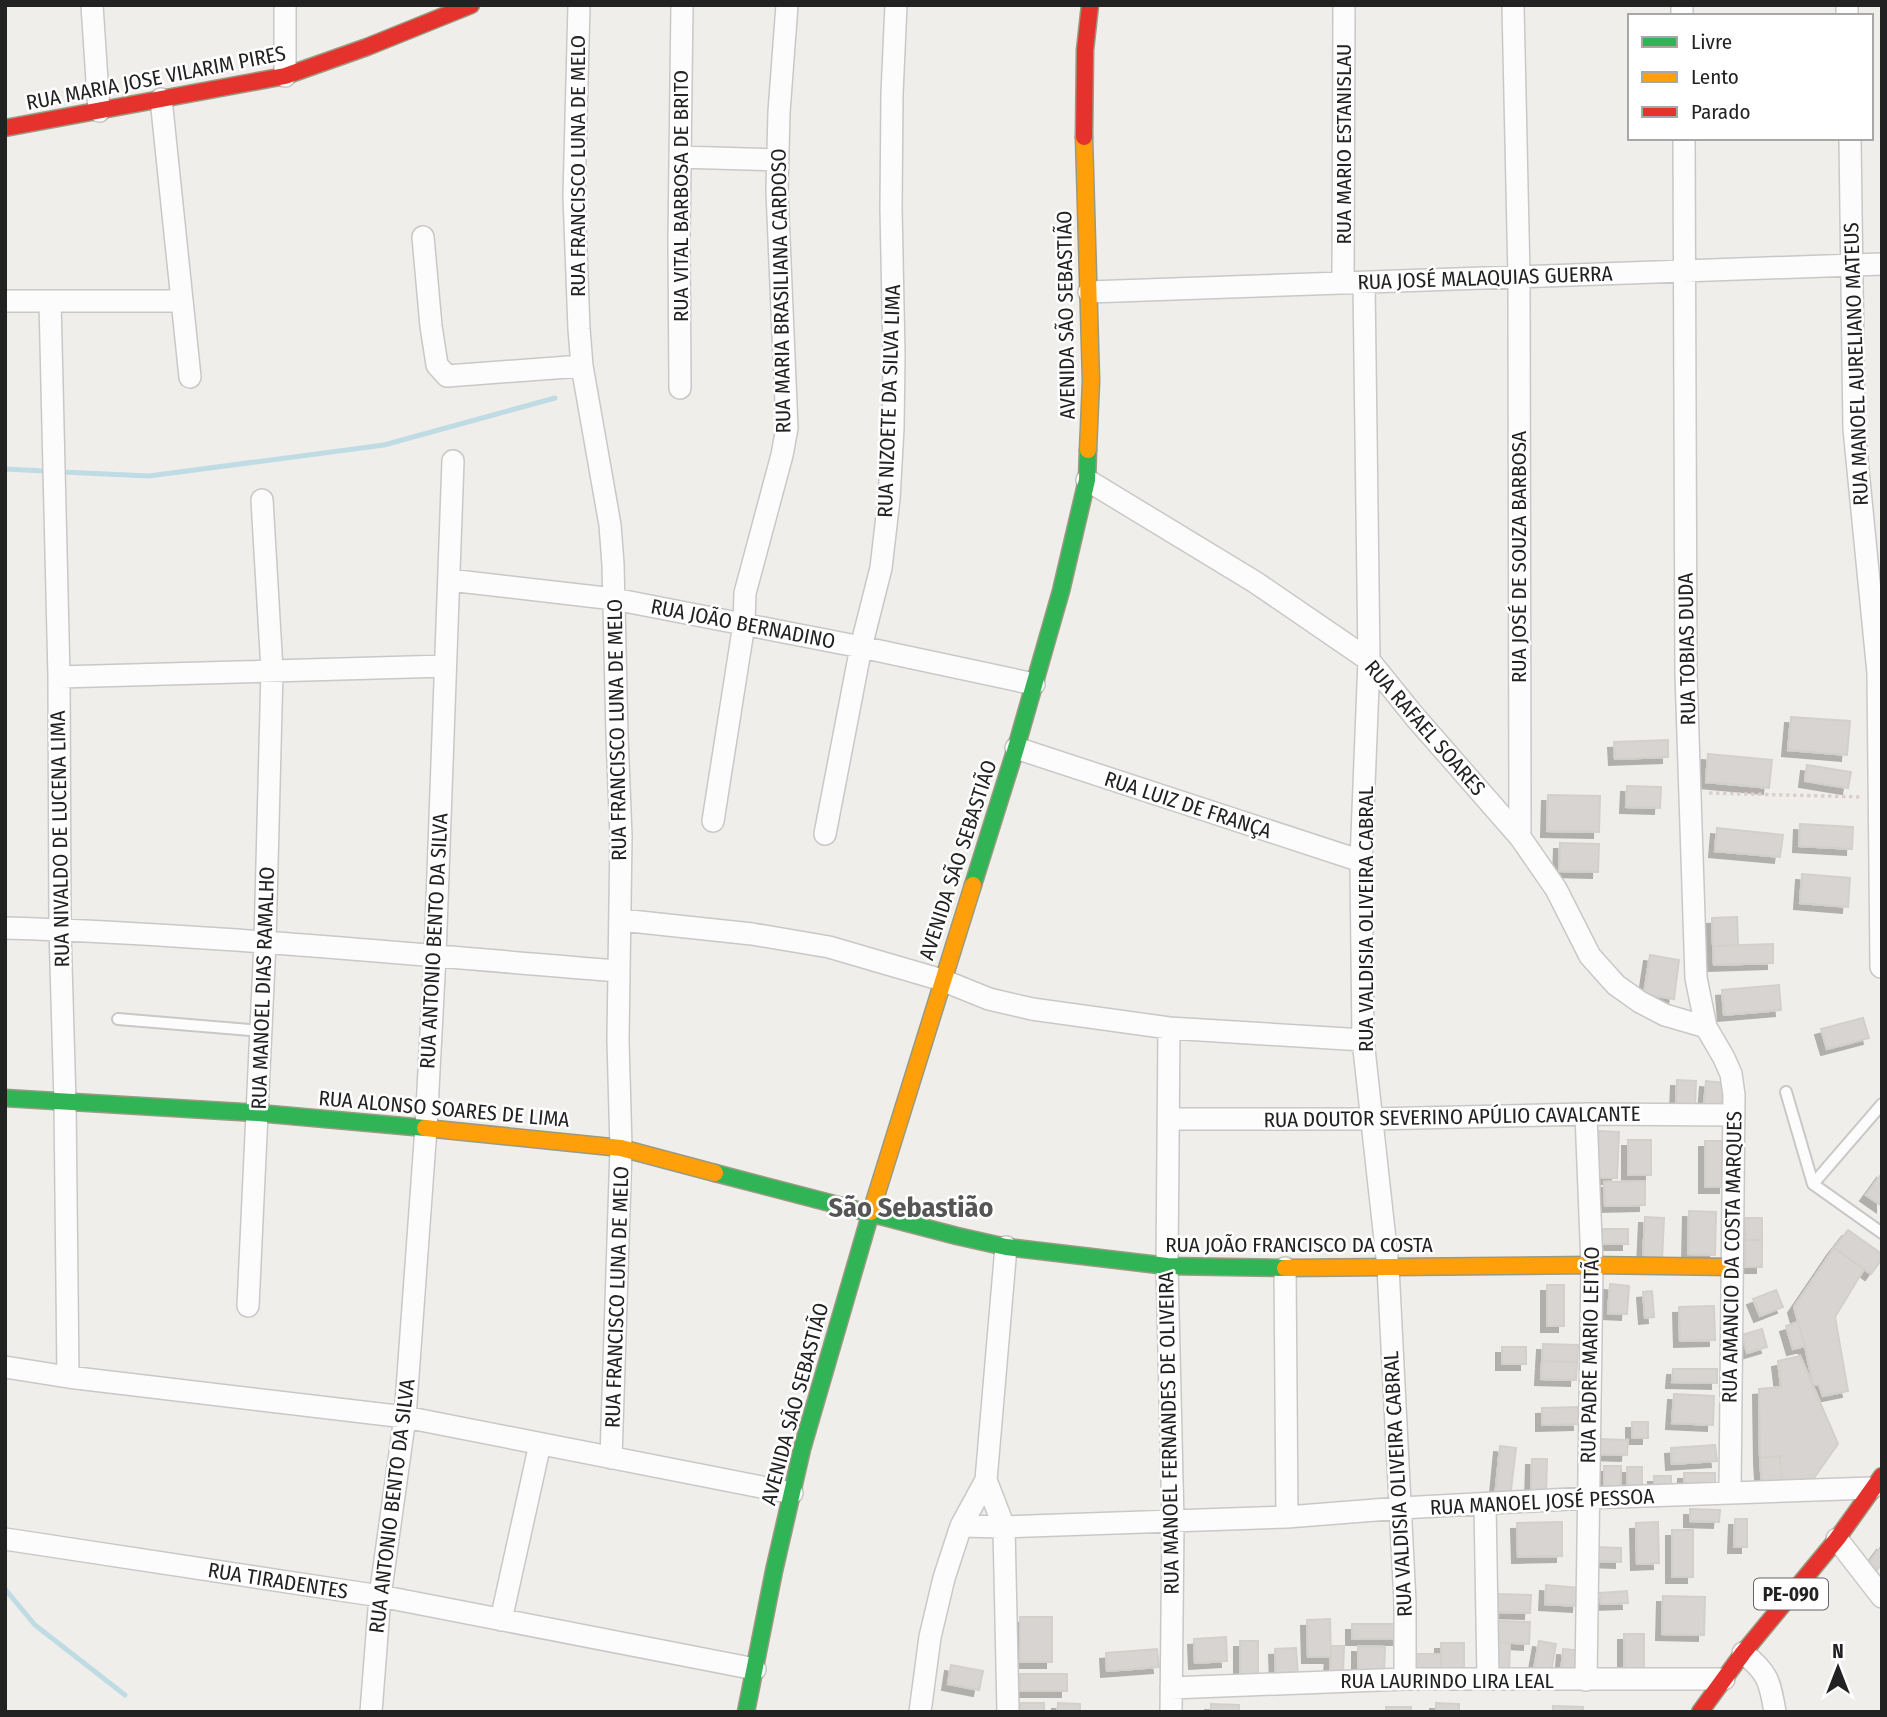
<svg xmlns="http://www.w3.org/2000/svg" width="1887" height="1717" viewBox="0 0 1887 1717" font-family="'Fira Sans Condensed',sans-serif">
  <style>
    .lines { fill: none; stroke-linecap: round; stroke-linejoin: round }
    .stream { stroke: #bfdbe3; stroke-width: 5 }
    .building { fill: #d7d4d2; stroke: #d3d0cc; stroke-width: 2; filter: url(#shadow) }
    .lane-casing { stroke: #c9c8c7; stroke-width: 14 }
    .street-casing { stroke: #c9c8c7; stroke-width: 24 }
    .fast-casing { stroke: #999a82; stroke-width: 19 }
    .slow-casing { stroke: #999a82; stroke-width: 19 }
    .jam-casing { stroke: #999a82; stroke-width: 19 }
    .path { stroke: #dccecd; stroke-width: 3.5; stroke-dasharray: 3.5 3.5; stroke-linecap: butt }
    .lane { stroke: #fdfcfc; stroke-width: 10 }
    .street { stroke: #fdfcfc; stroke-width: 21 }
    .fast { stroke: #30b455; stroke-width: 16 }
    .slow { stroke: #ff9f0a; stroke-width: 16 }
    .jam { stroke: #e5322d; stroke-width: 16 }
    .labels { text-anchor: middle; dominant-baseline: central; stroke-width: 5; stroke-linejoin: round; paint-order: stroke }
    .shield { fill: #fff; stroke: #646464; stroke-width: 2 }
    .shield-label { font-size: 19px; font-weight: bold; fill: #222 }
    .street-label { font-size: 21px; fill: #222; stroke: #fff }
    .district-label { font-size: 28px; font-weight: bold; fill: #555; stroke: #fff }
  </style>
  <defs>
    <filter id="shadow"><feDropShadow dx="-6" dy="6" stdDeviation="0" flood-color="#0004"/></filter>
  </defs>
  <rect width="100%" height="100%" fill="#f0eeeb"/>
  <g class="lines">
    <path class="stream" d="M 5,469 L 44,471
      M 62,472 L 149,476 L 384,445 L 555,398
      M 5,1589 L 35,1625 L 125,1695"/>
  </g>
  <path class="building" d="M 1791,717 L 1850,721 L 1847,755 L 1788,750 Z
    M 1668,740 L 1668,757 L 1615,759 L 1614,742 Z
    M 1708,754 L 1772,760 L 1769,788 L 1706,782 Z
    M 1807,765 L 1851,772 L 1848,788 L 1805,781 Z
    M 1627,786 L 1661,787 L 1660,808 L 1626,807 Z
    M 1548,795 L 1600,796 L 1599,832 L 1547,831 Z
    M 1800,824 L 1853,827 L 1852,849 L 1799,846 Z
    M 1717,828 L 1783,835 L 1780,857 L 1715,851 Z
    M 1560,843 L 1599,844 L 1598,872 L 1559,871 Z
    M 1802,874 L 1850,878 L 1848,907 L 1800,903 Z
    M 1737,917 L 1738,945 L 1713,946 L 1712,918 Z
    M 1773,944 L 1773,963 L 1714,965 L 1713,946 Z
    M 1650,955 L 1679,960 L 1674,999 L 1644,994 Z
    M 1779,985 L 1781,1010 L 1724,1015 L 1722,990 Z
    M 1863,1018 L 1869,1038 L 1827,1049 L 1821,1029 Z
    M 1677,1080 L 1696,1081 L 1695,1107 L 1676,1106 Z
    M 1706,1081 L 1724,1083 L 1721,1107 L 1704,1106 Z
    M 1599,1131 L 1619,1132 L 1617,1178 L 1597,1178 Z
    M 1628,1140 L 1651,1140 L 1651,1175 L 1628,1175 Z
    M 1705,1141 L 1725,1141 L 1725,1187 L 1705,1187 Z
    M 1882,1173 L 1882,1206 L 1866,1195 Z
    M 1645,1181 L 1645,1205 L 1605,1206 L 1604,1182 Z
    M 1689,1211 L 1716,1212 L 1715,1255 L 1688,1254 Z
    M 1645,1217 L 1664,1218 L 1662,1260 L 1643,1259 Z
    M 1745,1218 L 1762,1218 L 1762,1240 L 1745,1240 Z
    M 1602,1229 L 1628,1229 L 1628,1244 L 1602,1244 Z
    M 1848,1230 L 1882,1254 L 1882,1259 L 1871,1274 L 1834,1248 Z
    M 1745,1240 L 1762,1240 L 1762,1267 L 1745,1267 Z
    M 1834,1248 L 1864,1269 L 1835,1317 L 1848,1391 L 1823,1396 L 1819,1385 L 1813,1385 L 1805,1346 L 1794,1307 Z
    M 1610,1284 L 1629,1286 L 1627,1314 L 1608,1313 Z
    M 1547,1285 L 1564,1285 L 1564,1326 L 1547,1326 Z
    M 1776,1290 L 1783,1307 L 1760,1316 L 1753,1299 Z
    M 1652,1291 L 1654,1317 L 1645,1318 L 1643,1292 Z
    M 1714,1306 L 1715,1340 L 1680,1341 L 1679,1307 Z
    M 1798,1322 L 1805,1346 L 1793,1349 L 1786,1326 Z
    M 1762,1329 L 1767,1347 L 1747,1353 L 1742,1335 Z
    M 1543,1344 L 1578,1345 L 1577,1362 L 1542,1361 Z
    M 1502,1347 L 1526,1347 L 1526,1364 L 1502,1364 Z
    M 1800,1356 L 1838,1444 L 1809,1485 L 1782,1485 L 1780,1456 L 1760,1458 L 1759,1389 L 1781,1387 L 1778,1361 Z
    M 1542,1361 L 1577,1362 L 1576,1380 L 1541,1379 Z
    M 1673,1369 L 1717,1369 L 1717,1383 L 1672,1382 Z
    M 1674,1394 L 1714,1396 L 1713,1425 L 1672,1423 Z
    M 1578,1407 L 1579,1424 L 1542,1425 L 1542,1408 Z
    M 1632,1422 L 1648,1422 L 1648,1438 L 1632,1438 Z
    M 1598,1439 L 1628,1440 L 1627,1455 L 1597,1454 Z
    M 1715,1445 L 1717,1461 L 1672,1464 L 1671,1448 Z
    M 1500,1446 L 1516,1448 L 1510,1498 L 1495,1497 Z
    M 1780,1456 L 1782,1485 L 1762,1487 L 1760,1458 Z
    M 1532,1459 L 1547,1459 L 1546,1494 L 1531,1493 Z
    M 1604,1466 L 1621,1466 L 1621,1492 L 1604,1492 Z
    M 1627,1467 L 1642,1467 L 1642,1494 L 1627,1494 Z
    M 1684,1473 L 1715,1473 L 1715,1489 L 1684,1489 Z
    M 1654,1476 L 1671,1476 L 1671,1490 L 1654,1490 Z
    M 1690,1509 L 1720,1510 L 1719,1522 L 1690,1521 Z
    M 1735,1519 L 1747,1519 L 1747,1547 L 1734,1547 Z
    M 1562,1522 L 1562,1556 L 1518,1557 L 1517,1523 Z
    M 1658,1522 L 1659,1563 L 1637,1564 L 1636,1523 Z
    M 1672,1530 L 1693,1530 L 1693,1577 L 1672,1577 Z
    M 1882,1545 L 1882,1564 L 1877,1570 L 1868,1564 Z
    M 1595,1547 L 1621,1548 L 1621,1562 L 1594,1561 Z
    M 1546,1585 L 1579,1588 L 1578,1606 L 1545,1604 Z
    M 1627,1591 L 1628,1603 L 1601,1604 L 1600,1593 Z
    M 1498,1594 L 1531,1595 L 1530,1613 L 1497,1612 Z
    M 1663,1596 L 1705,1597 L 1704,1635 L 1662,1634 Z
    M 1020,1617 L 1052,1617 L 1052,1662 L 1020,1662 Z
    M 1330,1619 L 1331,1657 L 1308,1657 L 1307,1620 Z
    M 1498,1621 L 1530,1622 L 1529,1644 L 1497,1642 Z
    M 1352,1624 L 1398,1624 L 1398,1639 L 1352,1639 Z
    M 1624,1634 L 1644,1634 L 1644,1673 L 1624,1673 Z
    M 1226,1637 L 1227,1661 L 1195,1663 L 1194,1639 Z
    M 1240,1641 L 1258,1641 L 1258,1674 L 1240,1674 Z
    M 1539,1641 L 1556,1644 L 1551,1672 L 1534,1669 Z
    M 1497,1642 L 1510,1643 L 1509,1674 L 1495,1673 Z
    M 1441,1643 L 1464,1643 L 1464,1675 L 1441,1675 Z
    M 1331,1646 L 1344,1646 L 1343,1675 L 1330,1674 Z
    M 1358,1646 L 1385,1647 L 1384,1675 L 1358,1674 Z
    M 1296,1648 L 1298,1676 L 1276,1678 L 1275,1649 Z
    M 1157,1649 L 1159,1667 L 1107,1671 L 1106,1653 Z
    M 1563,1649 L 1582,1651 L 1580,1674 L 1561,1673 Z
    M 1413,1654 L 1441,1654 L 1441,1675 L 1413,1675 Z
    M 951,1665 L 983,1671 L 979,1690 L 948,1684 Z
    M 1020,1674 L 1067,1674 L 1067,1691 L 1020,1691 Z
    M 1020,1703 L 1044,1703 L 1044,1712 L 1020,1712 Z
    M 1058,1703 L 1080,1704 L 1080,1712 L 1057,1712 Z
    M 1436,1703 L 1459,1704 L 1459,1712 L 1436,1712 Z
    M 1211,1704 L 1239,1705 L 1239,1712 L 1211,1712 Z
    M 1553,1706 L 1583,1707 L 1583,1712 L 1553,1712 Z
    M 1386,1707 L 1411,1707 L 1411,1712 L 1386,1712 Z"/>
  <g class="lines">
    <defs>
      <path id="lane" d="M 118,1019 L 261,1031
        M 1786,1092 L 1813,1184 L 1882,1233
        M 1813,1184 L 1882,1104"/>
      <path id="street" d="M 92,5 L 99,111
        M 579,5 L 574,196 L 579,329 L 582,366 L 610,525 L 613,564 L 617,735 L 621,837 L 618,1040 L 621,1148 L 611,1458
        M 1513,5 L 1519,277 L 1520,837
        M 1682,5 L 1682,16
        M 1847,5 L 1847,16
        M 285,76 L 285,5
        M 161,99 L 190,377
        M 1684,138 L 1686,674 L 1696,978 L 1706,1027 L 1724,1058 L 1731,1074 L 1734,1095 L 1730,1493
        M 1850,138 L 1854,429 L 1878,673 L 1881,967
        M 680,157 L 778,160
        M 423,237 L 431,326 L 437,365 L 447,376 L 582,366
        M 1343,283 L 1344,5
        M 1364,283 L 1369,660 L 1361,861 L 1363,1040 L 1388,1267 L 1405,1602 L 1405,1679
        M 1089,292 L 1882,264
        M 5,301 L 182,301
        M 50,301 L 59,677 L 60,930 L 65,1102 L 68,1377
        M 680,388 L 679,239 L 682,5
        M 1087,480 L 1255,582 L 1369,660 L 1415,717 L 1520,837 L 1556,889 L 1590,956 L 1616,985 L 1640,1002 L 1665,1015 L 1706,1027
        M 449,580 L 614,599 L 861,647 L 1034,684
        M 59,677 L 445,666
        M 1016,748 L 1361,861
        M 713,821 L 744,624 L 745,593 L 782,455 L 787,428 L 777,191 L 779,112 L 787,5
        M 825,834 L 861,647 L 881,568 L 889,499 L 893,428 L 894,355 L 891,208 L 892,94 L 896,5
        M 621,920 L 752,934 L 829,947 L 942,980 L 989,999 L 1032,1009 L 1169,1028 L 1363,1040
        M 5,928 C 210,934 415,955 619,971
        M 1169,1028 L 1167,1266 L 1173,1522 L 1171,1712
        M 1586,1114 L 1592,1265 L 1586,1680
        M 1169,1119 L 1373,1119 L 1586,1114 L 1734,1115
        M 1285,1268 L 1287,1517
        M 248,1306 L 265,942 L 272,670 L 262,500
        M 5,1367 L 68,1377 L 405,1417 L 792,1493
        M 986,1480 L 1004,1527 L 1008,1712
        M 1485,1504 L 1488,1679
        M 961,1526 L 1004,1527 L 1287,1517 L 1401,1508 L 1588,1498 L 1872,1488
        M 5,1539 L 380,1596 L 755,1669
        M 1837,1539 L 1882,1597
        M 501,1620 L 540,1444
        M 1743,1653 C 1768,1672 1770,1682 1775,1712
        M 1171,1688 L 1405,1679 L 1724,1679
        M 371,1712 L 380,1596 L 405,1417 L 426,1128 L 435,956 L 453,461
        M 920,1712 L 930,1637 L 944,1578 L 961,1526 L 986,1480 L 1006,1247"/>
      <path id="fast" d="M 973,885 L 1016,748 L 1061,591 L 1087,480 L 1088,450
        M 5,1098 L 258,1113 L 425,1128
        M 715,1173 L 957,1236 L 1006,1247 L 1167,1266 L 1285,1268
        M 746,1712 L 774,1571 L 802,1449 L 871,1212"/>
      <path id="slow" d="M 1084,137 L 1091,381 L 1088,450
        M 425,1128 L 621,1148 L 715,1173
        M 871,1212 L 973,885
        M 1285,1268 L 1592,1265 L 1731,1267"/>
      <path id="jam" d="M 5,128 L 285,76 L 367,47 L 471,5
        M 1084,137 L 1085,50 L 1090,5
        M 1700,1712 L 1743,1653 L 1837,1539 L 1882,1476"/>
    </defs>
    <use href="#lane" class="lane-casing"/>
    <use href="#street" class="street-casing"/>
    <use href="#fast" class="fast-casing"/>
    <use href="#slow" class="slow-casing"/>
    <use href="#jam" class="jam-casing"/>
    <path class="path" d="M 1709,793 L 1863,797"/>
    <use href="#lane" class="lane"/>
    <use href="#street" class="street"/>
    <use href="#fast" class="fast"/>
    <use href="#slow" class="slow"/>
    <use href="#jam" class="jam"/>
  </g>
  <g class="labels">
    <rect class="shield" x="1754" y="1578.5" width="74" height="31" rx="5"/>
    <g class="shield-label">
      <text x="1791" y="1594">PE-090</text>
    </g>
    <g class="street-label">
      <text transform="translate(156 78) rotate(-11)">RUA MARIA JOSE VILARIM PIRES</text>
      <text transform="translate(1344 144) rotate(-90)">RUA MARIO ESTANISLAU</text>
      <text transform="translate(578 166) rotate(-90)">RUA FRANCISCO LUNA DE MELO</text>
      <text transform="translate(681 196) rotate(-90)">RUA VITAL BARBOSA DE BRITO</text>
      <text transform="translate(1485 278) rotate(-2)">RUA JOSÉ MALAQUIAS GUERRA</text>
      <text transform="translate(781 291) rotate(-91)">RUA MARIA BRASILIANA CARDOSO</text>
      <text transform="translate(1066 315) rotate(-91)">AVENIDA SÃO SEBASTIÃO</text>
      <text transform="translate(1856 364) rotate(-92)">RUA MANOEL AURELIANO MATEUS</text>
      <text transform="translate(889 401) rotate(-88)">RUA NIZOETE DA SILVA LIMA</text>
      <text transform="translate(1519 557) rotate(-90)">RUA JOSÉ DE SOUZA BARBOSA</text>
      <text transform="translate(743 624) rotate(11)">RUA JOÃO BERNADINO</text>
      <text transform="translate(1687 649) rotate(-91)">RUA TOBIAS DUDA</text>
      <text transform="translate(1425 728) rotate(49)">RUA RAFAEL SOARES</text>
      <text transform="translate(617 730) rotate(-91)">RUA FRANCISCO LUNA DE MELO</text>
      <text transform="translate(1188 805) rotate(18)">RUA LUIZ DE FRANÇA</text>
      <text transform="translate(60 839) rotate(-91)">RUA NIVALDO DE LUCENA LIMA</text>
      <text transform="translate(958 860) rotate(-72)">AVENIDA SÃO SEBASTIÃO</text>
      <text transform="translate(1366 919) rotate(-90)">RUA VALDISIA OLIVEIRA CABRAL</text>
      <text transform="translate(434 941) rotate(-87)">RUA ANTONIO BENTO DA SILVA</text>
      <text transform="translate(263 988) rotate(-88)">RUA MANOEL DIAS RAMALHO</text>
      <text transform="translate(444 1109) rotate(5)">RUA ALONSO SOARES DE LIMA</text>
      <text transform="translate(1452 1117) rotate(-1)">RUA DOUTOR SEVERINO APÚLIO CAVALCANTE</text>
      <text x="1299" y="1245">RUA JOÃO FRANCISCO DA COSTA</text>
      <text transform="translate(1732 1257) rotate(-89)">RUA AMANCIO DA COSTA MARQUES</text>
      <text transform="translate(617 1297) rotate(-88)">RUA FRANCISCO LUNA DE MELO</text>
      <text transform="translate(1590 1355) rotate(-89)">RUA PADRE MARIO LEITÃO</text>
      <text transform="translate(795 1404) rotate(-75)">AVENIDA SÃO SEBASTIÃO</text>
      <text transform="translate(1169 1433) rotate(-91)">RUA MANOEL FERNANDES DE OLIVEIRA</text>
      <text transform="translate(1398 1484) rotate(-93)">RUA VALDISIA OLIVEIRA CABRAL</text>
      <text transform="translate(1542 1502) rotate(-3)">RUA MANOEL JOSÉ PESSOA</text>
      <text transform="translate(392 1506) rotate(-83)">RUA ANTONIO BENTO DA SILVA</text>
      <text transform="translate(278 1581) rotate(9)">RUA TIRADENTES</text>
      <text x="1447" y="1681">RUA LAURINDO LIRA LEAL</text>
    </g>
    <g class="district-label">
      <text x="911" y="1207">São Sebastião</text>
    </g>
  </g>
  <rect width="1887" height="1717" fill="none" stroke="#222222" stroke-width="14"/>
  <rect x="1628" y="14" width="245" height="126" fill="#ffffff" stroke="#a7a7a7" stroke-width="2"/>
  <rect x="1642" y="37" width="35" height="10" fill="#30b455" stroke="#a7a7a7" stroke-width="2"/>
  <text x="1691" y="49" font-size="21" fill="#222222">Livre</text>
  <rect x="1642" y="72" width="35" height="10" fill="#ff9f0a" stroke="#a7a7a7" stroke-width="2"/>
  <text x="1691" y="84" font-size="21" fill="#222222">Lento</text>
  <rect x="1642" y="107" width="35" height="10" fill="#e5322d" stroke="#a7a7a7" stroke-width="2"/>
  <text x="1691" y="119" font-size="21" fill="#222222">Parado</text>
  <g transform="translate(1838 1668)" stroke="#ffffff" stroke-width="5" paint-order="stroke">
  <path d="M0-5L12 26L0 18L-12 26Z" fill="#222222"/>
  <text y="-10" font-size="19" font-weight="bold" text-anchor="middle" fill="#222222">N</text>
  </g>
</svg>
